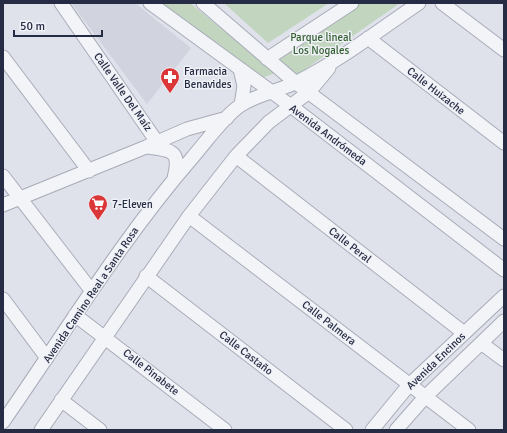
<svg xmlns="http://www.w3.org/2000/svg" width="507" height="433" viewBox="0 0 507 433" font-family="Signika,sans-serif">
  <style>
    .built { fill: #d1d4df }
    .green { fill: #c2d5bf }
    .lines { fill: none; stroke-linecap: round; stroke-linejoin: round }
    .minor-casing { stroke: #a8abb8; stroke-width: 15 }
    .minor { stroke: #f2f4f8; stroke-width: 13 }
    .labels { text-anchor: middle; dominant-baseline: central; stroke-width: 3; stroke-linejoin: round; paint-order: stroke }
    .park-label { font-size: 11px; fill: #346032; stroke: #eff1f7 }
    .poi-label { font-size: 11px; fill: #262c43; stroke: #eff1f7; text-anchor: start }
    .street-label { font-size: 11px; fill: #262c43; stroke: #eff1f7 }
  </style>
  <rect width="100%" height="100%" fill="#dfe2ea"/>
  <path class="built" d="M 71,3 L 135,3 L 191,48 L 147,104 Z"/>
  <path class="green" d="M 162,3 L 190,3 L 275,73 L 262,78 Z
    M 224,3 L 329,3 L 268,43 Z
    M 360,3 L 400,3 L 297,75 L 278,61 L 314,34 Z"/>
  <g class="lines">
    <defs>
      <path id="minor" d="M 61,3 L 157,142
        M 150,3 L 291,106 L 504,270
        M 203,3 L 296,83 L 504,239
        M 442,3 L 504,50
        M 368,38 L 504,143
        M 3,57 L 89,171
        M 267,59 L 352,3
        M 240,69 L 244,86 L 241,105
        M 146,147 C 172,150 181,150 174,178
        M 236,156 L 464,333
        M 3,176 L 91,290
        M 3,205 L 146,147 L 187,129 L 227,118
        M 189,216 L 469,430
        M 146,276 L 346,430
        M 3,299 L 47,358
        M 75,315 L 225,430
        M 481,343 L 504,360
        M 61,400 L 100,430
        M 3,422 C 65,333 121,240 192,158 C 206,142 224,116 241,105 C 258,94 279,91 297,82 C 341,60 379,30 419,3
        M 41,430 L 189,216 L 236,156 L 269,122 L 309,92 L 329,68
        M 372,430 L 409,385 L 504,296
        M 396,430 L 425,397 L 504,321"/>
    </defs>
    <use href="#minor" class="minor-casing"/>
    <use href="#minor" class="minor"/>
  </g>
  <defs>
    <symbol id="pharmacy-pin" viewBox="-11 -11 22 30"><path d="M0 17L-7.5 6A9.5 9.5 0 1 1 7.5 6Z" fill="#dc3738" stroke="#eff1f7"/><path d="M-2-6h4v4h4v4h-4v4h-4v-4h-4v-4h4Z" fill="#fff"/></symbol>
    <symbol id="supermarket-pin" viewBox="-11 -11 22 30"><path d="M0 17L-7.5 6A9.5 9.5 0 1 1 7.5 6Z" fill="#dc3738" stroke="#eff1f7"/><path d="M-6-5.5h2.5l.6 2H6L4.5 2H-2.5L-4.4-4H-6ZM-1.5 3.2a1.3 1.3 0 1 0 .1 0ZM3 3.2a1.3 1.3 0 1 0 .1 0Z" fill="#fff"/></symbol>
  </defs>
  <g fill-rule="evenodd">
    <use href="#pharmacy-pin" x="159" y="66" width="22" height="30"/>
    <use href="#supermarket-pin" x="87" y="193" width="22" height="30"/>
  </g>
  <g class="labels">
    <g class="park-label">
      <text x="321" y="37">Parque lineal<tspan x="321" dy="13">Los Nogales</tspan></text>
    </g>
    <g class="poi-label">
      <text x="184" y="71">Farmacia<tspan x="184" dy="13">Benavides</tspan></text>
      <text x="112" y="204">7-Eleven</text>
    </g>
    <g class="street-label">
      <text transform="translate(436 91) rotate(38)">Calle Huizache</text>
      <text transform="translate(123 92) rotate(55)">Calle Valle Del Maíz</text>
      <text transform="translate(328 135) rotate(37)">Avenida Andrómeda</text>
      <text transform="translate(350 245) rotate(38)">Calle Peral</text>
      <text transform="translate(91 295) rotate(-56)">Avenida Camino Real a Santa Rosa</text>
      <text transform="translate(329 323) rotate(38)">Calle Palmera</text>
      <text transform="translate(246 353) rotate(38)">Calle Castaño</text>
      <text transform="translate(436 361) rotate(-44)">Avenida Encinos</text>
      <text transform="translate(151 372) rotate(38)">Calle Pinabete</text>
    </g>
  </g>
  <rect width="507" height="433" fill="none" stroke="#262c43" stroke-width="8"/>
  <path d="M14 30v6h88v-6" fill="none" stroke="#262c43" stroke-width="2"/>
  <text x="20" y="30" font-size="12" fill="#262c43" stroke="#eff1f7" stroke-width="3" paint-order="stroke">50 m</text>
</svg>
